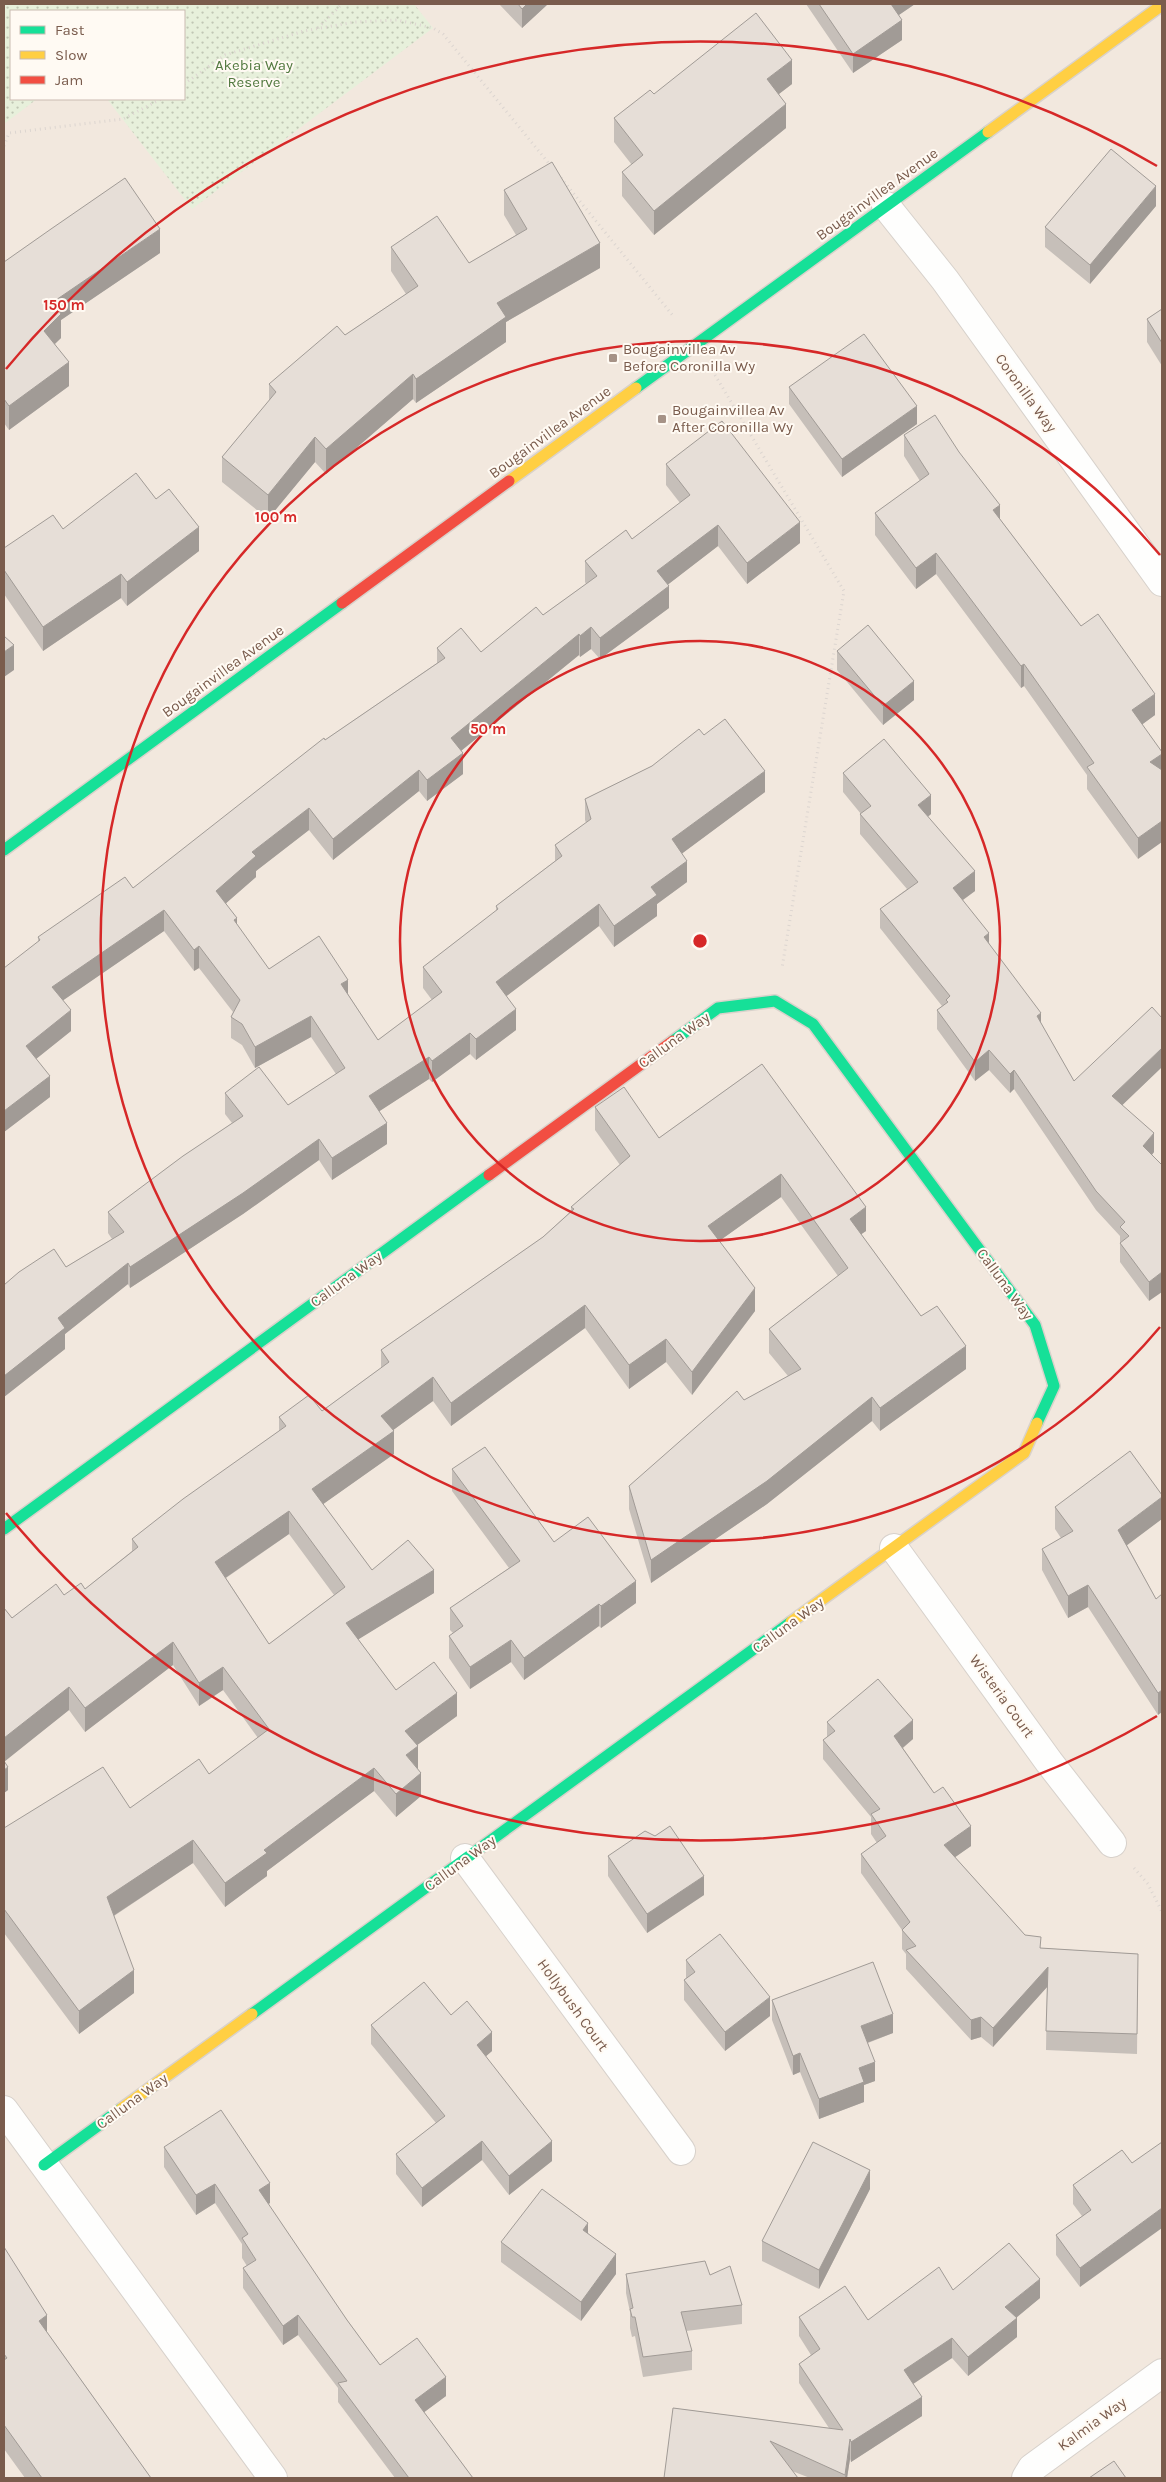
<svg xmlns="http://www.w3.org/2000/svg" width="1166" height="2482" viewBox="0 0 1166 2482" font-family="Karla,sans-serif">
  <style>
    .residential { fill: #f2e8de; fill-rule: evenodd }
    .grass { fill: url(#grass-dots) }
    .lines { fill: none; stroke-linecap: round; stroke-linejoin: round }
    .street-casing { stroke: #d7d1cb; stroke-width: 30 }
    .fast-casing { stroke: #d9d2cb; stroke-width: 14 }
    .slow-casing { stroke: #d9d2cb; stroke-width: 14 }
    .jam-casing { stroke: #d9d2cb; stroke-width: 14 }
    .path { stroke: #dcd5d0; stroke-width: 3; stroke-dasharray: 1 4; stroke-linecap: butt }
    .street { stroke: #fefefd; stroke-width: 28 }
    .fast { stroke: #16e098; stroke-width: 11 }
    .slow { stroke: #ffcf43; stroke-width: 11 }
    .jam { stroke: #f24e42; stroke-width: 11 }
    .wall { fill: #c6bfb9; fill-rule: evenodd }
    .shaded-wall { fill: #a19b96 }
    .building { fill: #e6ded7; stroke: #a19b96; fill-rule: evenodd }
    .ring { fill: none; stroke: #d62828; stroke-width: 2.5 }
    .poi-dot { fill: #a69286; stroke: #fffaf3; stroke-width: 2 }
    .labels { text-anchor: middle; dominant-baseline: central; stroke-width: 4; stroke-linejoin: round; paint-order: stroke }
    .park-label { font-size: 15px; fill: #537a41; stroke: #fffaf3 }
    .street-label { font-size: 15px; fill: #7a5c4d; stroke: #fffaf3 }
    .poi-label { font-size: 15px; fill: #7a5c4d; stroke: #fffaf3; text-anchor: start }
    .centre { fill: #d62828; stroke: #fffaf3; stroke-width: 2.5 }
    .ring-label { font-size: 15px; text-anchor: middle; font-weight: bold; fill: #d62828; stroke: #fffaf3; stroke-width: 4; stroke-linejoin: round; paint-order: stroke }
  </style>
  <defs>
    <pattern id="grass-dots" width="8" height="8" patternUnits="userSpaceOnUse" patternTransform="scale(1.25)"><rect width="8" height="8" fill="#e7f0db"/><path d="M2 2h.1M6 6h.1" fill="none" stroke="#c0c6b4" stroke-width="1.8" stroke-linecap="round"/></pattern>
  </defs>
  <rect width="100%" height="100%" fill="#f9f5f0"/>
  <path class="residential" d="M 4,4 L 1162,4 L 1162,2478 L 4,2478 ZM 11,11 L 184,11 L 184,99 L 11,99 Z"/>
  <path class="grass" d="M 4,4 L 414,4 L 433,28 L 192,209 L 107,99 L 184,99 L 184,11 L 11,11 L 11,99 L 37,99 L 4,124 Z"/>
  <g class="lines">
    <defs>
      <path id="street" d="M 886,206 L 945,280 L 1162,582
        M 894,1548 L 1049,1762 L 1112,1843
        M 465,1858 L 681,2151
        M 4,2110 L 273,2478
        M 1026,2478 L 1032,2468 L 1162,2373"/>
      <path id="fast" d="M 636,388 L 988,132
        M 4,850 L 342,603
        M 673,1041 L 718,1008 L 775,1001 L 813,1024 L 1035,1325 L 1054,1386 L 1037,1423
        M 4,1529 L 489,1175
        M 252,2014 L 791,1622
        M 44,2165 L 121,2109"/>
      <path id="slow" d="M 988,132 L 1162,5
        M 509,481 L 636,388
        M 791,1622 L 1024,1453 L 1037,1423
        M 121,2109 L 252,2014"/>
      <path id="jam" d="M 342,603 L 509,481
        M 489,1175 L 673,1041"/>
    </defs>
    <use href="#street" class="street-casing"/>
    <use href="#fast" class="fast-casing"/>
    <use href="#slow" class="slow-casing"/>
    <use href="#jam" class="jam-casing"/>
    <path class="path" d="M 318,28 L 342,4
      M 184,84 L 225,55 L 304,31 L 355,22 L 397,20 L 433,28 L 443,34 L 551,166
      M 4,146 L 9,133 L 123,119 L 161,99
      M 561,178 L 674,317
      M 715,375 L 844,591 L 782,968
      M 1134,1868 L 1148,1884 L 1162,1912"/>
    <use href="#street" class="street"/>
    <use href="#fast" class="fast"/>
    <use href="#slow" class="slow"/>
    <use href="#jam" class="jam"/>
  </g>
  <path class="wall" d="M 499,4 L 548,4 L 522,28 Z
    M 806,4 L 915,4 L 899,15 L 902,40 L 853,73 Z
    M 792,84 L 779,94 L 786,128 L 654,235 L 622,196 L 622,172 L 632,165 L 614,142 L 614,118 L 654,94 Z
    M 504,190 L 600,268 L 506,322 L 506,342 L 416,403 L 413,399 L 326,474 L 315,462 L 268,519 L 222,482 L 222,457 L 269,401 L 269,384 L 345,335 L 406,294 L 391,271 L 391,247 L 469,263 L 516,235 L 504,215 Z
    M 1156,206 L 1090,284 L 1045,247 L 1045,227 Z
    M 160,253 L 61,320 L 61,338 L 55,344 L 69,386 L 9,430 L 4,423 L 4,262 Z
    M 1162,309 L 1162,366 L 1147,342 L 1147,319 Z
    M 789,387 L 917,424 L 842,477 L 789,404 Z
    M 904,435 L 1000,519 L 1081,626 L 1155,715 L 1142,724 L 1138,859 L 1087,789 L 1087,775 L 1024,686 L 1021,688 L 936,574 L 916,589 L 875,535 L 875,513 L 920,481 L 904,456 Z
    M 666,464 L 800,543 L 747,584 L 718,546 L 667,585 L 669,608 L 600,659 L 591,649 L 580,657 L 579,655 L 461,751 L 463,774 L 427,801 L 419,791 L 333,860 L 309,830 L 256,871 L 256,877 L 226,903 L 237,925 L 269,969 L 348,994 L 378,1040 L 432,1000 L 423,988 L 423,967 L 496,911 L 496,906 L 555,861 L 555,845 L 586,823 L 585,820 L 585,799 L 652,766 L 704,735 L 765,792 L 682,853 L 687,882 L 657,904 L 657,916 L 614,947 L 599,926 L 506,996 L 516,1030 L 476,1060 L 470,1054 L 432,1082 L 429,1079 L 379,1111 L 387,1144 L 332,1180 L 319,1160 L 243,1214 L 130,1288 L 128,1284 L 65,1334 L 65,1349 L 4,1397 L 4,1285 L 66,1267 L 112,1239 L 108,1233 L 108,1212 L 232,1123 L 225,1114 L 225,1093 L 288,1105 L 336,1074 L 311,1037 L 255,1068 L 242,1045 L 231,1038 L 231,1017 L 233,1012 L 199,968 L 194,971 L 164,931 L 63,1000 L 71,1031 L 36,1059 L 50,1097 L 4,1132 L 38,942 L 38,937 L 133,888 L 325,740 L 437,663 L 437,648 L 481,652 L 543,615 L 586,584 L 585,582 L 585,561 L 632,539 L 680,503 L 666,485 Z
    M 156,499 L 199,551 L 127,606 L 121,598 L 43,651 L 4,594 L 4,548 Z
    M 837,651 L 914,700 L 883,725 L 837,670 Z
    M 843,773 L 931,814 L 928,817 L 975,891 L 963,900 L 989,943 L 1041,1023 L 1074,1081 L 1162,1067 L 1122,1105 L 1154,1152 L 1152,1155 L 1149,1301 L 1120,1262 L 1120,1236 L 1096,1210 L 1014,1089 L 1010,1093 L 989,1070 L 975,1081 L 937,1029 L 937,1010 L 942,1006 L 880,928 L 880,909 L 907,889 L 860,834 L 860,814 L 861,814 L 843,792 Z
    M 762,1064 L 866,1231 L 861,1234 L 921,1316 L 966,1369 L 880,1431 L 872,1421 L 767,1504 L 651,1583 L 629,1509 L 629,1486 L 744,1400 L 788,1376 L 769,1353 L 769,1329 L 838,1276 L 781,1197 L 719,1241 L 755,1311 L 692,1395 L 666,1362 L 629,1389 L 585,1328 L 451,1426 L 433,1401 L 393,1430 L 394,1454 L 323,1504 L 372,1570 L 434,1593 L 358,1639 L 396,1690 L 457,1716 L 417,1745 L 418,1768 L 421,1796 L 396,1817 L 374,1791 L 267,1871 L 267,1876 L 225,1907 L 193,1863 L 114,1916 L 134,1993 L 79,2034 L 4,1933 L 4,1828 L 130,1808 L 209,1774 L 258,1738 L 223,1690 L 199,1706 L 173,1665 L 85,1732 L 69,1710 L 4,1761 L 8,1790 L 4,1793 L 4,1608 L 12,1618 L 64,1595 L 85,1589 L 132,1551 L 132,1539 L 279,1431 L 279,1417 L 322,1411 L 381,1368 L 381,1350 L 543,1237 L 571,1211 L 571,1207 L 620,1165 L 595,1130 L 595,1107 L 659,1138 ZM 289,1534 L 334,1595 L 269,1644 L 226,1578 Z
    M 452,1469 L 554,1542 L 636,1603 L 601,1628 L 599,1626 L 524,1680 L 511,1662 L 470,1689 L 449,1658 L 449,1636 L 453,1633 L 450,1630 L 450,1608 L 509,1568 L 452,1491 Z
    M 1055,1507 L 1127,1545 L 1156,1599 L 1162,1594 L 1158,1715 L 1088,1607 L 1068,1618 L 1042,1570 L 1042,1549 L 1061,1538 L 1055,1529 Z
    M 827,1722 L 913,1739 L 903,1748 L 971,1846 L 955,1857 L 1025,1935 L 1041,1948 L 1138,1954 L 1137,2054 L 1046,2050 L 1047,1987 L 993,2047 L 981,2037 L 971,2040 L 906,1969 L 906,1954 L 902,1949 L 902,1930 L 861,1873 L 861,1854 L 877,1843 L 871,1834 L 871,1817 L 823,1759 L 823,1740 L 827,1737 Z
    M 608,1856 L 704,1895 L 647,1933 L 608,1876 Z
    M 686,1960 L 770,2016 L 725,2051 L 684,2000 L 684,1980 L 686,1978 Z
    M 772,2000 L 893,2033 L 868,2043 L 875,2081 L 864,2085 L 864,2102 L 819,2119 L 800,2072 L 793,2075 L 772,2020 Z
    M 451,2015 L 492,2051 L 486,2056 L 552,2161 L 509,2195 L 482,2160 L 422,2207 L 396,2174 L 396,2154 L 436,2123 L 371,2044 L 371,2025 Z
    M 164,2147 L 270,2203 L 268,2204 L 347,2320 L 380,2365 L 446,2396 L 424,2412 L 473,2478 L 395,2478 L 338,2402 L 338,2388 L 298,2335 L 283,2345 L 243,2288 L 243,2268 L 247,2266 L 242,2258 L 242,2244 L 215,2203 L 196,2215 L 164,2167 Z
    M 1122,2150 L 1080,2287 L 1056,2255 L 1056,2235 L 1082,2216 L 1073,2204 L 1073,2185 Z
    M 870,2189 L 819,2289 L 762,2261 L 762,2241 Z
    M 588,2233 L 616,2274 L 581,2321 L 501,2262 L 501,2242 Z
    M 4,2247 L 47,2332 L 151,2478 L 25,2478 L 4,2449 Z
    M 626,2274 L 710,2275 L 742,2305 L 742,2324 L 686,2331 L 692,2351 L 692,2370 L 643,2377 L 635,2336 L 632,2337 L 630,2328 L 630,2312 L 626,2293 Z
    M 953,2290 L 1040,2298 L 1016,2317 L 1017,2337 L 968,2376 L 952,2358 L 913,2384 L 922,2416 L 851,2462 L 850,2459 L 847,2478 L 810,2478 L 792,2471 L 673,2408 L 829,2428 L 799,2383 L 799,2364 L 811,2355 L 799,2336 L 799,2317 L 868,2320 Z"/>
  <path class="shaded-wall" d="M 527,4 L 548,4 L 522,28 L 522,9 Z
    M 890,4 L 915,4 L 890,21 Z
    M 902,20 L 902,40 L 853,73 L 853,54 Z
    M 792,60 L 792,84 L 767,103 L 767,79 Z
    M 786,104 L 786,128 L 654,235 L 654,211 Z
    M 1156,186 L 1156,206 L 1090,284 L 1090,265 Z
    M 160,229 L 160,253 L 61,320 L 61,338 L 44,354 L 44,331 L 53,302 Z
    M 600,243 L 600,268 L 506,322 L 506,342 L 416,403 L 416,379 L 497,303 Z
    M 69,362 L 69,386 L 9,430 L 9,406 Z
    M 413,374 L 413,399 L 326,474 L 326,449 Z
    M 917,406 L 917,424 L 842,477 L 842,459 Z
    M 315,437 L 315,462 L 268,519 L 268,495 Z
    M 1000,505 L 1000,527 L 993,510 Z
    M 800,522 L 800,543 L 747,584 L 747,563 Z
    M 718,525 L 718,546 L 657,593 L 657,571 Z
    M 199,527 L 199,551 L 127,606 L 127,582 Z
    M 936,553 L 936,574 L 916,589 L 916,568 Z
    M 121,574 L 121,598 L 43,651 L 43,627 Z
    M 669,586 L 669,608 L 600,659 L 600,638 Z
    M 591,627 L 591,649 L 580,657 L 580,636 Z
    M 579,634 L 579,655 L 451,759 L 451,738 Z
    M 14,645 L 14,670 L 4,677 L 4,652 Z
    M 1024,664 L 1024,686 L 1021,688 L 1021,666 Z
    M 914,681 L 914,700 L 883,725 L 883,706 Z
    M 1155,694 L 1155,715 L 1132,732 L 1132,710 Z
    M 463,753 L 463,774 L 427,801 L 427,780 Z
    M 1162,754 L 1162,775 L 1150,762 Z
    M 419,770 L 419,791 L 333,860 L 333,839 Z
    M 765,771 L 765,792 L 672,861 L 672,839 Z
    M 931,795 L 931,814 L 918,824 L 918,805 Z
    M 309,808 L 309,830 L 256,871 L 256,877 L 216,912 L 216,891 L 252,852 Z
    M 1162,821 L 1162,842 L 1138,859 L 1138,838 Z
    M 687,861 L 687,882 L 657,904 L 657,916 L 614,947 L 614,926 L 651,887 Z
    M 975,871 L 975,891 L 953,907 L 953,888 Z
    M 599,904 L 599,926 L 496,1004 L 496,982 Z
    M 164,910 L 164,931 L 52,1008 L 52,987 Z
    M 237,918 L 237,939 L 234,920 Z
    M 989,933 L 989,952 L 984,937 Z
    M 199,946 L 199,968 L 194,971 L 194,950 Z
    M 348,980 L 348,1001 L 341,984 Z
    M 516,1009 L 516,1030 L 476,1060 L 476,1039 Z
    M 71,1010 L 71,1031 L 26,1067 L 26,1046 Z
    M 1041,1013 L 1041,1032 L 1037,1016 Z
    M 311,1016 L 311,1037 L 255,1068 L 255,1047 Z
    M 470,1033 L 470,1054 L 432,1082 L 432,1061 Z
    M 1162,1048 L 1162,1067 L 1112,1115 L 1112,1096 Z
    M 989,1050 L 989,1070 L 975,1081 L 975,1062 Z
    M 429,1057 L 429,1079 L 369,1118 L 369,1096 Z
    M 1014,1070 L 1014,1089 L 1010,1093 L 1010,1074 Z
    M 50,1076 L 50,1097 L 4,1132 L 4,1111 Z
    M 387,1123 L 387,1144 L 332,1180 L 332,1158 Z
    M 1154,1133 L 1154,1152 L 1143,1166 L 1143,1146 Z
    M 319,1139 L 319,1160 L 243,1214 L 130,1288 L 130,1267 Z
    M 781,1174 L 781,1197 L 708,1249 L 708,1226 Z
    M 866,1207 L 866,1231 L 850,1242 L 850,1219 Z
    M 128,1263 L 128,1284 L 65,1334 L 65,1349 L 4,1397 L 4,1376 L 58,1318 Z
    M 1162,1272 L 1162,1292 L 1149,1301 L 1149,1282 Z
    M 755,1288 L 755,1311 L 692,1395 L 692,1372 Z
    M 585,1305 L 585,1328 L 451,1426 L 451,1403 Z
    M 666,1339 L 666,1362 L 629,1389 L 629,1365 Z
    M 966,1346 L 966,1369 L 880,1431 L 880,1408 Z
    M 433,1377 L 433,1401 L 381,1439 L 381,1416 Z
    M 872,1397 L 872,1421 L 767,1504 L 651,1583 L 651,1560 Z
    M 394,1431 L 394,1454 L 312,1512 L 312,1489 Z
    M 1162,1497 L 1162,1519 L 1118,1552 L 1118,1530 Z
    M 289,1511 L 289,1534 L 215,1585 L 215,1562 Z
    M 434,1570 L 434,1593 L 346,1647 L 346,1623 Z
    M 636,1581 L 636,1603 L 601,1628 L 601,1606 Z
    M 1088,1585 L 1088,1607 L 1068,1618 L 1068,1596 Z
    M 599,1604 L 599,1626 L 524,1680 L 524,1658 Z
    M 511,1640 L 511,1662 L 470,1689 L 470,1667 Z
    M 173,1642 L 173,1665 L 85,1732 L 85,1708 Z
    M 223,1667 L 223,1690 L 199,1706 L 199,1683 Z
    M 69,1687 L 69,1710 L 4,1762 L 4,1738 Z
    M 1162,1690 L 1162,1712 L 1158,1715 L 1158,1693 Z
    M 457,1693 L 457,1716 L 405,1754 L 405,1731 Z
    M 913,1720 L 913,1739 L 894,1755 L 894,1736 Z
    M 418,1746 L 418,1769 L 406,1755 Z
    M 8,1767 L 8,1790 L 4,1793 L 4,1770 Z
    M 374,1768 L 374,1791 L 267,1871 L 267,1876 L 225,1907 L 225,1883 L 264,1850 Z
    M 421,1773 L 421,1796 L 396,1817 L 396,1794 Z
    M 971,1826 L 971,1846 L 944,1865 L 944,1845 Z
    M 193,1840 L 193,1863 L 107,1920 L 107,1897 Z
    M 704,1876 L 704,1895 L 647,1933 L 647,1914 Z
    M 1048,1967 L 1048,1986 L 993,2047 L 993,2028 Z
    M 134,1970 L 134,1993 L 79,2034 L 79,2011 Z
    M 770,1997 L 770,2016 L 725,2051 L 725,2032 Z
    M 893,2014 L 893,2033 L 861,2045 L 861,2026 Z
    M 981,2017 L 981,2037 L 971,2040 L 971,2020 Z
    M 492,2032 L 492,2051 L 477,2064 L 477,2045 Z
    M 800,2053 L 800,2072 L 793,2075 L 793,2056 Z
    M 875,2062 L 875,2081 L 864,2085 L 864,2102 L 819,2119 L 819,2099 L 859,2068 Z
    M 482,2141 L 482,2160 L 422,2207 L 422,2188 Z
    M 552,2141 L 552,2161 L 509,2195 L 509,2176 Z
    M 870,2170 L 870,2189 L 819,2289 L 819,2270 Z
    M 270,2183 L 270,2203 L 259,2210 L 259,2190 Z
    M 215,2184 L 215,2203 L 196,2215 L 196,2195 Z
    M 1162,2208 L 1162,2228 L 1080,2287 L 1080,2268 Z
    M 588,2223 L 588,2242 L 583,2230 Z
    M 616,2254 L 616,2274 L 581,2321 L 581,2302 Z
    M 1040,2279 L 1040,2298 L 1005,2327 L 1005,2307 Z
    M 47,2315 L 47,2339 L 39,2321 Z
    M 298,2315 L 298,2335 L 283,2345 L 283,2326 Z
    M 1017,2318 L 1017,2337 L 968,2376 L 968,2357 Z
    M 952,2338 L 952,2358 L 904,2390 L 904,2370 Z
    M 446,2377 L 446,2396 L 415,2419 L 415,2400 Z
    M 922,2397 L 922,2416 L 851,2462 L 851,2442 Z
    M 850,2439 L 850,2459 L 847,2478 L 845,2478 Z"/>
  <path class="building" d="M 518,4 L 527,4 L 522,9 Z
    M 819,4 L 891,4 L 902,20 L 853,54 Z
    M 756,13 L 792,60 L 767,79 L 786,104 L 654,211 L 622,172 L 643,155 L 614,118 L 650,90 L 654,94 Z
    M 1111,149 L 1156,186 L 1090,265 L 1045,227 Z
    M 552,162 L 600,243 L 497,303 L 506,317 L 416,379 L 413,374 L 326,449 L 315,437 L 268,495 L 222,457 L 276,392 L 269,384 L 337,326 L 345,335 L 418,286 L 391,247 L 437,216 L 469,263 L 527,229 L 504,190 Z
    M 125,178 L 160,229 L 53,302 L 61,314 L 44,331 L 69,362 L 9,406 L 4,399 L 4,262 L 51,229 Z
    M 1162,309 L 1162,343 L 1147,319 Z
    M 864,334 L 917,406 L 842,459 L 789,387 Z
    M 935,415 L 959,452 L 1000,505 L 993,510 L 1081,626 L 1098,614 L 1155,694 L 1132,710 L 1162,752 L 1162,754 L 1150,762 L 1162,770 L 1162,821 L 1138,838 L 1087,767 L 1094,763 L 1024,664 L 1021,666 L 936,553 L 916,568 L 875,513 L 929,474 L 904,435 Z
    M 722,421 L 800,522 L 747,563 L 718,525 L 657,571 L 669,586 L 600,638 L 591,627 L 580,636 L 579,634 L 451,738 L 463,753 L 427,780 L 419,770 L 333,839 L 309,808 L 252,852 L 256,856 L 216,891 L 237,918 L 234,920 L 269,969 L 319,936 L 348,980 L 341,984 L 378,1040 L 442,992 L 423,967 L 498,909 L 496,906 L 562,856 L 555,845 L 591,819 L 585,799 L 652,766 L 699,729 L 704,735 L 725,719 L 765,771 L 672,839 L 687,861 L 651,887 L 657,895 L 614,926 L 599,904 L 496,982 L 516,1009 L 476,1039 L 470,1033 L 432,1061 L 429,1057 L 369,1096 L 387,1123 L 332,1158 L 319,1139 L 243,1193 L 130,1267 L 128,1263 L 58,1318 L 65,1328 L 4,1376 L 4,1285 L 19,1272 L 54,1249 L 66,1267 L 124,1232 L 108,1212 L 183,1156 L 243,1116 L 225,1093 L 259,1067 L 288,1105 L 345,1068 L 311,1016 L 255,1047 L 242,1024 L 231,1017 L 240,1000 L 199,946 L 194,950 L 164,910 L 52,987 L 71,1010 L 26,1046 L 50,1076 L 4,1111 L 4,968 L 40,940 L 38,937 L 125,877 L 133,888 L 324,738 L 325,740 L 445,658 L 437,648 L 461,628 L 481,652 L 536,607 L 543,615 L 597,576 L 585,561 L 626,530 L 632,539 L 690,495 L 666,464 Z
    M 136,473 L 156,499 L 169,489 L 199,527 L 127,582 L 121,574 L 43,627 L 4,570 L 4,548 L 53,515 L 63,529 Z
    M 868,625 L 914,681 L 883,706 L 837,651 Z
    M 4,636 L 14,645 L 4,652 Z
    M 884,739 L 931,795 L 918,805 L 975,871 L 953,888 L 989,933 L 984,937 L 1041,1013 L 1037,1016 L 1074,1081 L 1152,1007 L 1162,1018 L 1162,1048 L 1112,1096 L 1154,1133 L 1143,1146 L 1162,1165 L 1162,1272 L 1149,1282 L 1120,1243 L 1129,1236 L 1120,1227 L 1125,1222 L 1096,1191 L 1014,1070 L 1010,1074 L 989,1050 L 975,1062 L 937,1010 L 948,1002 L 946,1000 L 950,996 L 880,909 L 918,882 L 860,814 L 871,806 L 843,773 Z
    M 762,1064 L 866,1207 L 850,1219 L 921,1316 L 937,1306 L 966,1346 L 880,1408 L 872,1397 L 767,1481 L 651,1560 L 629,1486 L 737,1391 L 744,1400 L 801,1369 L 769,1329 L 848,1268 L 781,1174 L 708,1226 L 755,1288 L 692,1372 L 666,1339 L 629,1365 L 585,1305 L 451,1403 L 433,1377 L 381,1416 L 394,1431 L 312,1489 L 372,1570 L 408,1540 L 434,1570 L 346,1623 L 396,1690 L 434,1662 L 457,1693 L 405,1731 L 418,1746 L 406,1755 L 421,1773 L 396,1794 L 374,1768 L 264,1850 L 267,1853 L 225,1883 L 193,1840 L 107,1897 L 134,1970 L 79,2011 L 4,1909 L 4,1828 L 103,1767 L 130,1808 L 199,1759 L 209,1774 L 269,1729 L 223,1667 L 199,1683 L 173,1642 L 85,1708 L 69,1687 L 4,1738 L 4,1608 L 12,1618 L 56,1584 L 64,1595 L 81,1583 L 85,1589 L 138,1547 L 132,1539 L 183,1499 L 286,1426 L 279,1417 L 309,1395 L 322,1411 L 389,1362 L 381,1350 L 543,1237 L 574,1209 L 571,1207 L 630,1156 L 595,1107 L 624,1087 L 659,1138 ZM 289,1511 L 345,1587 L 269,1644 L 215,1562 Z
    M 485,1447 L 554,1542 L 588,1517 L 636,1581 L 601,1606 L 599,1604 L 524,1658 L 511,1640 L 470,1667 L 449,1636 L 463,1626 L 450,1608 L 520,1561 L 452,1469 Z
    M 1130,1451 L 1162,1495 L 1162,1497 L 1118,1530 L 1156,1599 L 1162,1594 L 1162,1690 L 1158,1693 L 1088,1585 L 1068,1596 L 1042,1549 L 1073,1531 L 1055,1507 Z
    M 878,1679 L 913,1720 L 894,1736 L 934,1793 L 943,1787 L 971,1826 L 944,1845 L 1025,1935 L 1041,1937 L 1040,1948 L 1138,1954 L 1137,2034 L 1046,2031 L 1048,1967 L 993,2028 L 981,2017 L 971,2020 L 906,1950 L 916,1946 L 902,1930 L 910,1922 L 861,1854 L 886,1836 L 871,1814 L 880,1809 L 823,1740 L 835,1731 L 827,1722 Z
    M 4,1761 L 8,1767 L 4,1770 Z
    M 670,1826 L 704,1876 L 647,1914 L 608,1856 L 645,1831 L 655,1836 Z
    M 720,1934 L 770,1997 L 725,2032 L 684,1980 L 695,1972 L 686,1960 Z
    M 873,1962 L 893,2014 L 861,2026 L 875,2062 L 859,2068 L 864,2082 L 819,2099 L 800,2053 L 793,2056 L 772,2000 Z
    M 424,1982 L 451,2015 L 467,2001 L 492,2032 L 477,2045 L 552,2141 L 509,2176 L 482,2141 L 422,2188 L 396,2154 L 445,2116 L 371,2025 Z
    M 221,2110 L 270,2183 L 259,2190 L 347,2320 L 380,2365 L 417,2338 L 446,2377 L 415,2400 L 473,2478 L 409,2478 L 338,2383 L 347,2381 L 298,2315 L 283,2326 L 243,2268 L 256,2260 L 242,2238 L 248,2234 L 215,2184 L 196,2195 L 164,2147 Z
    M 813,2142 L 870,2170 L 819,2270 L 762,2241 Z
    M 1162,2142 L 1162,2208 L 1080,2268 L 1056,2235 L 1091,2210 L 1073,2185 L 1122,2150 L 1132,2163 Z
    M 542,2189 L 588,2223 L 583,2230 L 616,2254 L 581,2302 L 501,2242 Z
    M 1009,2243 L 1040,2279 L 1005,2307 L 1017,2318 L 968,2357 L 952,2338 L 904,2370 L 922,2397 L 851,2442 L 850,2439 L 845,2475 L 770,2441 L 798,2478 L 664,2478 L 673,2408 L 843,2430 L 799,2364 L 820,2349 L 799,2317 L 845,2286 L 868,2320 L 939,2267 L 953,2290 Z
    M 4,2247 L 47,2315 L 39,2321 L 151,2478 L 42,2478 L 4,2425 L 4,2360 L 7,2358 L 4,2354 Z
    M 705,2261 L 710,2275 L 730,2266 L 742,2305 L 681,2312 L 692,2351 L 643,2357 L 635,2317 L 632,2317 L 630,2309 L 633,2308 L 626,2274 Z
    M 1114,2461 L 1126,2478 L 1089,2478 Z"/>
  <g class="ring">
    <circle cx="700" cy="941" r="300"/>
    <path d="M1160 1327A600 600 0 1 1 1160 555"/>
    <path d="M1157 1716A900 900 0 0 1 6 1513M6 369A900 900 0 0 1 1157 166"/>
  </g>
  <g class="poi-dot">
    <rect x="608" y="353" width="10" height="10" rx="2.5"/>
    <rect x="657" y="414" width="10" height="10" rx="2.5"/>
  </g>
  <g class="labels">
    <g class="park-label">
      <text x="254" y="65">Akebia Way<tspan x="254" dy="17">Reserve</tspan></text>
    </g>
    <g class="street-label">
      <text transform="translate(877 194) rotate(-36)">Bougainvillea Avenue</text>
      <text transform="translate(1026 393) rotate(54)">Coronilla Way</text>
      <text transform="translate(550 432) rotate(-36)">Bougainvillea Avenue</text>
      <text transform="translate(223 671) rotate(-36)">Bougainvillea Avenue</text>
      <text transform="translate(674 1040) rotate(-36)">Calluna Way</text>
      <text transform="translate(346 1279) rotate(-36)">Calluna Way</text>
      <text transform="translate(1005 1284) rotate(54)">Calluna Way</text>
      <text transform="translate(788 1625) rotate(-36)">Calluna Way</text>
      <text transform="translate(1002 1696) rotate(54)">Wisteria Court</text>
      <text transform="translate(460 1863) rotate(-36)">Calluna Way</text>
      <text transform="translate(573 2005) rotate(54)">Hollybush Court</text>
      <text transform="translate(132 2101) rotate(-36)">Calluna Way</text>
      <text transform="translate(1092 2424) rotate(-36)">Kalmia Way</text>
    </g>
    <g class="poi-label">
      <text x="623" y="349">Bougainvillea Av<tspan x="623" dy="17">Before Coronilla Wy</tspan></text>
      <text x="672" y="410">Bougainvillea Av<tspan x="672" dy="17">After Coronilla Wy</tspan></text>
    </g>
  </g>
  <circle cx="700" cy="941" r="8" class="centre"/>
  <g class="ring-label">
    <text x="64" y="310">150 m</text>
    <text x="276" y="522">100 m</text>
    <text x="488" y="734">50 m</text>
  </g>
  <rect width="1166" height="2482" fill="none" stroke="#7a5c4d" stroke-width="10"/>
  <rect x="10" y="10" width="175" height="90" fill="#fffaf3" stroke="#cabbb1"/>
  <rect x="20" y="26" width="25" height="8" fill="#16e098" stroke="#cabbb1"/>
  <text x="55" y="35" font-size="15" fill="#7a5c4d">Fast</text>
  <rect x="20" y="51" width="25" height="8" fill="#ffcf43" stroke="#cabbb1"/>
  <text x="55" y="60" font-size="15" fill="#7a5c4d">Slow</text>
  <rect x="20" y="76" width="25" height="8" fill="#f24e42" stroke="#cabbb1"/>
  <text x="55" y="85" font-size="15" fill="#7a5c4d">Jam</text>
</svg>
